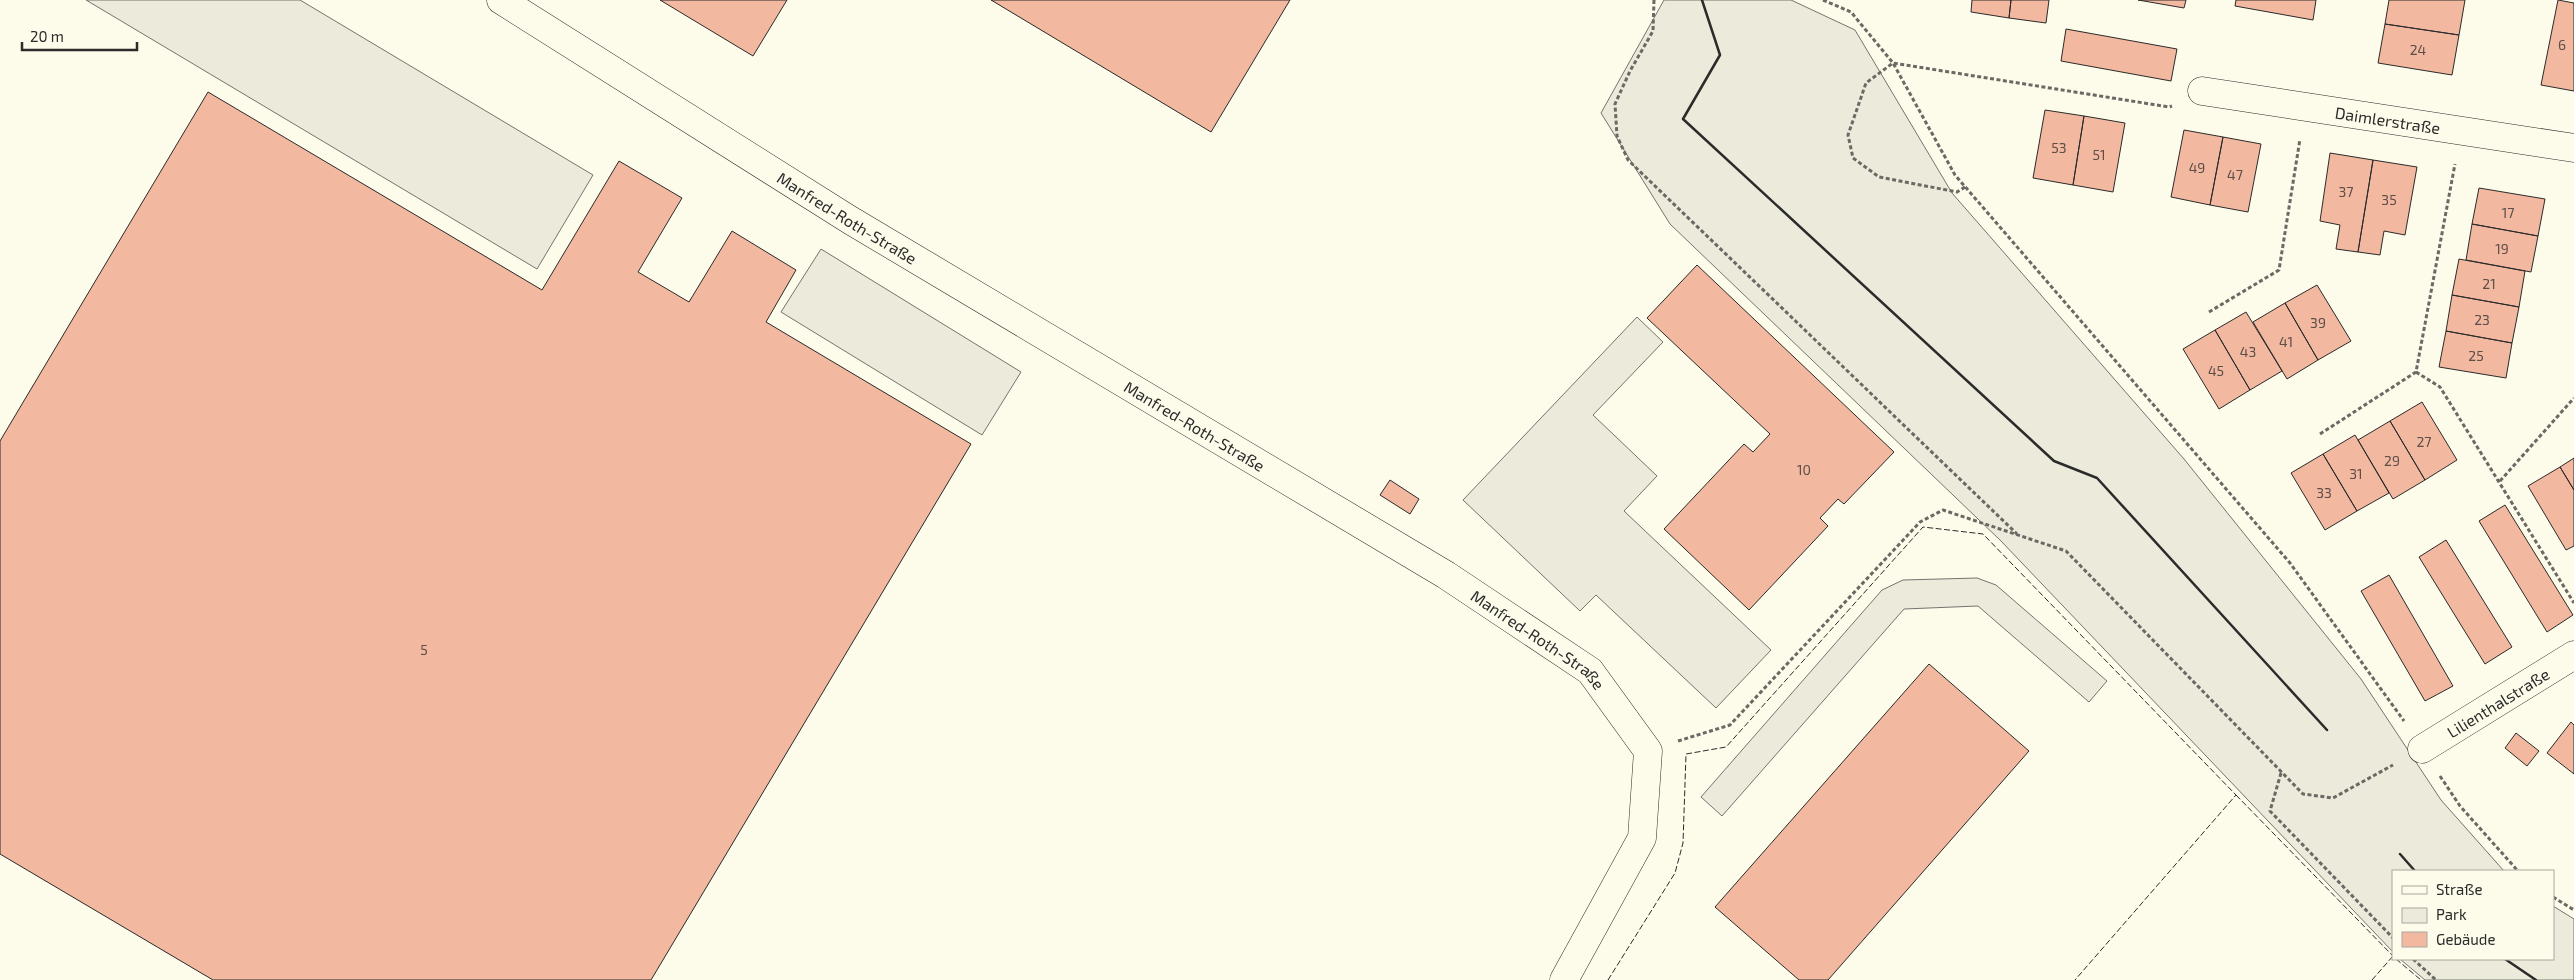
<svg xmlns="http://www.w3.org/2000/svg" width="2574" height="980" viewBox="0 0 2574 980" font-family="'Exo 2',sans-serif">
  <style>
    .green { fill: #ecebdb; stroke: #74746e }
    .parking { fill: #eceadb; stroke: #74746e }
    .building { fill: #f2b8a0; stroke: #2b2b2b }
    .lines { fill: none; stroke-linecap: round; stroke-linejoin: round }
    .minor-casing { stroke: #2b2b2b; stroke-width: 29 }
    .path { stroke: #6a6964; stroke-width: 3; stroke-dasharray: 4 2.5; stroke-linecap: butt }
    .minor { stroke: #fdfbea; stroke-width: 28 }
    .fence { stroke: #2b2b2b; stroke-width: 1; stroke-dasharray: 6 2.5; stroke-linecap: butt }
    .wall { stroke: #2b2b2b; stroke-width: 2.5 }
    .labels { text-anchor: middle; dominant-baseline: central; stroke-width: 4; stroke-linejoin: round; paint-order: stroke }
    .number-label { font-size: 14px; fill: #5d4e48 }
    .street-label { font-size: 16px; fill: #2b2b2b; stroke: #fdfbea }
  </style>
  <rect width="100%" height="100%" fill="#fdfbea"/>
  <path class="green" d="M 1664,0 L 1791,0 L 1855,30 L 1952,193 L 2184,459 L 2361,679 L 2441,800 L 2504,871 L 2393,871 L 2393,952 L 2001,541 L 1670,224 L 1601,113 Z
    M 2553,906 L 2574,919 L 2574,980 L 2425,980 L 2400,959 L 2553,959 Z"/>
  <path class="parking" d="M 86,0 L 300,0 L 593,175 L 537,269 Z
    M 821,249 L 1021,372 L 982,435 L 781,312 Z
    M 1637,317 L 1663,342 L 1593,415 L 1657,476 L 1624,511 L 1771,650 L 1716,708 L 1596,595 L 1580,611 L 1463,500 Z
    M 1977,578 L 1996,585 L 2107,681 L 2089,702 L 1978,606 L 1904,609 L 1722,816 L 1701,797 L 1882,590 L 1903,580 Z"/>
  <path class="building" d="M 660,0 L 787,0 L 753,56 Z
    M 991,0 L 1290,0 L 1211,132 Z
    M 1972,0 L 2011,0 L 2009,18 L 1971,12 Z
    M 2011,0 L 2049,0 L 2046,23 L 2009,18 Z
    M 2138,0 L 2186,0 L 2184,8 Z
    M 2236,0 L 2316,0 L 2313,20 L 2235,6 Z
    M 2389,0 L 2465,0 L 2459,35 L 2385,24 Z
    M 2558,0 L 2574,3 L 2574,91 L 2541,85 Z
    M 2385,24 L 2459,35 L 2452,75 L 2378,63 Z
    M 2066,29 L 2177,49 L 2171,81 L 2061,61 Z
    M 208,92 L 542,290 L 619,161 L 682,198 L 638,272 L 689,302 L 732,231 L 796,270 L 766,322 L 971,444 L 651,980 L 213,980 L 0,854 L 0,441 Z
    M 2045,110 L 2084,116 L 2073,185 L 2033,178 Z
    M 2084,116 L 2125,123 L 2113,192 L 2073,185 Z
    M 2184,130 L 2223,137 L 2210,205 L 2171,197 Z
    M 2223,137 L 2261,144 L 2248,212 L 2210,205 Z
    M 2330,153 L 2373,160 L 2358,252 L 2336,249 L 2340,225 L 2320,221 Z
    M 2373,160 L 2417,167 L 2405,235 L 2384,231 L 2380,255 L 2358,252 Z
    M 2479,188 L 2545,199 L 2538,236 L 2472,224 Z
    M 2472,224 L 2538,236 L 2531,272 L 2466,260 Z
    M 2459,259 L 2525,271 L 2519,307 L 2452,295 Z
    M 1697,265 L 1894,452 L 1844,504 L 1838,499 L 1820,518 L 1828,526 L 1749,610 L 1664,529 L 1744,444 L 1753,452 L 1770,434 L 1647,318 Z
    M 2317,285 L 2351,341 L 2318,360 L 2285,303 Z
    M 2452,295 L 2519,307 L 2512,343 L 2446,331 Z
    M 2285,303 L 2318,360 L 2287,379 L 2253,322 Z
    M 2246,312 L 2282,371 L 2250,390 L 2215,330 Z
    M 2215,330 L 2250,390 L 2219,409 L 2183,349 Z
    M 2446,331 L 2512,343 L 2506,378 L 2439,367 Z
    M 2422,402 L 2457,460 L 2425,480 L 2390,421 Z
    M 2390,421 L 2425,480 L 2393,499 L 2358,440 Z
    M 2355,435 L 2389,493 L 2357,511 L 2323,454 Z
    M 2323,454 L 2357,511 L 2325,530 L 2291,473 Z
    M 2574,458 L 2574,490 L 2560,467 Z
    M 2560,467 L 2574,490 L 2574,546 L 2566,550 L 2528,486 Z
    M 1390,480 L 1419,499 L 1410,514 L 1380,495 Z
    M 2505,505 L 2573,615 L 2547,632 L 2479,521 Z
    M 2446,540 L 2512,647 L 2485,664 L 2419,557 Z
    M 2389,575 L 2453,686 L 2425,701 L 2361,591 Z
    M 1929,664 L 2029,751 L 1828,980 L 1799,980 L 1715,907 Z
    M 2571,722 L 2574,725 L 2574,774 L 2547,753 Z
    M 2516,733 L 2539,751 L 2527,766 L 2505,748 Z"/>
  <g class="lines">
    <defs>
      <g id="minor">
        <path id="s1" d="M 501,0 L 850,220 L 1446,575 L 1590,671 L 1648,751 L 1642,838 L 1564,980"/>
        <path id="s2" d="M 2202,91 L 2574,148"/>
        <path id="s3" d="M 2422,749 L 2574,655"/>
      </g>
    </defs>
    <use href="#minor" class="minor-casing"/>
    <path class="path" d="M 1654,0 L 1653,31 L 1630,71 L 1615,104 L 1617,136 L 1628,160 L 2017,534
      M 1823,0 L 1851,12 L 1893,63 L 1955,175 L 2290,563 L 2404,721
      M 1965,187 L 1957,192 L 1879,177 L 1853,158 L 1848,135 L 1866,83 L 1893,63 L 2169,107 L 2172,106
      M 2209,312 L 2279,270 L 2300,139
      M 2416,372 L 2440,387 L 2574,603
      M 2320,434 L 2416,372 L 2455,164
      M 2500,481 L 2574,398
      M 1678,741 L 1730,725 L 1920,522 L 1943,510 L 2066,551 L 2303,794 L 2333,798 L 2393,765
      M 2281,773 L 2270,811 L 2393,938
      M 2440,776 L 2460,806 L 2518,871
      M 2553,897 L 2574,910
      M 2413,959 L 2436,980"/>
    <use href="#minor" class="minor"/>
    <path class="fence" d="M 2236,795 L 2393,956
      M 2396,959 L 2421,980
      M 1608,980 L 1675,873 L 1683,843 L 1686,754 L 1726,747 L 1923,527 L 1983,534 L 2236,795 L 2075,980
      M 2372,980 L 2393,956"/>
    <path class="wall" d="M 1702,0 L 1720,55 L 1683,119 L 2054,461 L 2097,478 L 2327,730
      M 2400,854 L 2415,871
      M 2505,959 L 2536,980"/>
  </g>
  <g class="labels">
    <g class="number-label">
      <text x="2562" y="44">6</text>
      <text x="2418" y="49">24</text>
      <text x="2059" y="147">53</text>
      <text x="2099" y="154">51</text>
      <text x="2197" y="167">49</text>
      <text x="2235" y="174">47</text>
      <text x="2346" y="191">37</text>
      <text x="2389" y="199">35</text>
      <text x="2508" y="212">17</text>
      <text x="2502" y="248">19</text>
      <text x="2489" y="283">21</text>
      <text x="2482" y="319">23</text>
      <text x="2318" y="322">39</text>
      <text x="2286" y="341">41</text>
      <text x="2248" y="351">43</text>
      <text x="2476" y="355">25</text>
      <text x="2216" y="370">45</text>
      <text x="2424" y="441">27</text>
      <text x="2392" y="460">29</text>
      <text x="1804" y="469">10</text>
      <text x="2356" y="473">31</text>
      <text x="2324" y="492">33</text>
      <text x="424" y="649">5</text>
    </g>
    <g class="street-label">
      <text stroke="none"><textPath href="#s2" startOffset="188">Daimlerstraße</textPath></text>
      <text stroke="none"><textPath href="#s1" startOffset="409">Manfred-Roth-Straße</textPath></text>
      <text stroke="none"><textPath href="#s1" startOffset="814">Manfred-Roth-Straße</textPath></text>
      <text stroke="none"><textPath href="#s1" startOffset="1219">Manfred-Roth-Straße</textPath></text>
      <text stroke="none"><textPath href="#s3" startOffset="89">Lilienthalstraße</textPath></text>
    </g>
  </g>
  <rect x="2392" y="870" width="162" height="90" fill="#fdfbea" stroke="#a9a89e"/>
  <rect x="2402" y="886" width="25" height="8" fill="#fdfbea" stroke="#a9a89e"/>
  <text x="2436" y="895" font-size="15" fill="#2b2b2b">Straße</text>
  <rect x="2402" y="908" width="25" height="15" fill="#ecebdb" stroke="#a9a89e"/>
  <text x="2436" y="920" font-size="15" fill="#2b2b2b">Park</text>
  <rect x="2402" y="932" width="25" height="15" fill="#f2b8a0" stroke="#a9a89e"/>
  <text x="2436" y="945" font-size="15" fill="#2b2b2b">Gebäude</text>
  <path d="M22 42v8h115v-8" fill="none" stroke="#2b2b2b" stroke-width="2.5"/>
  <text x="30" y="42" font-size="15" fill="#2b2b2b" stroke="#fdfbea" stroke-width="4" paint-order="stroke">20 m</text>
</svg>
